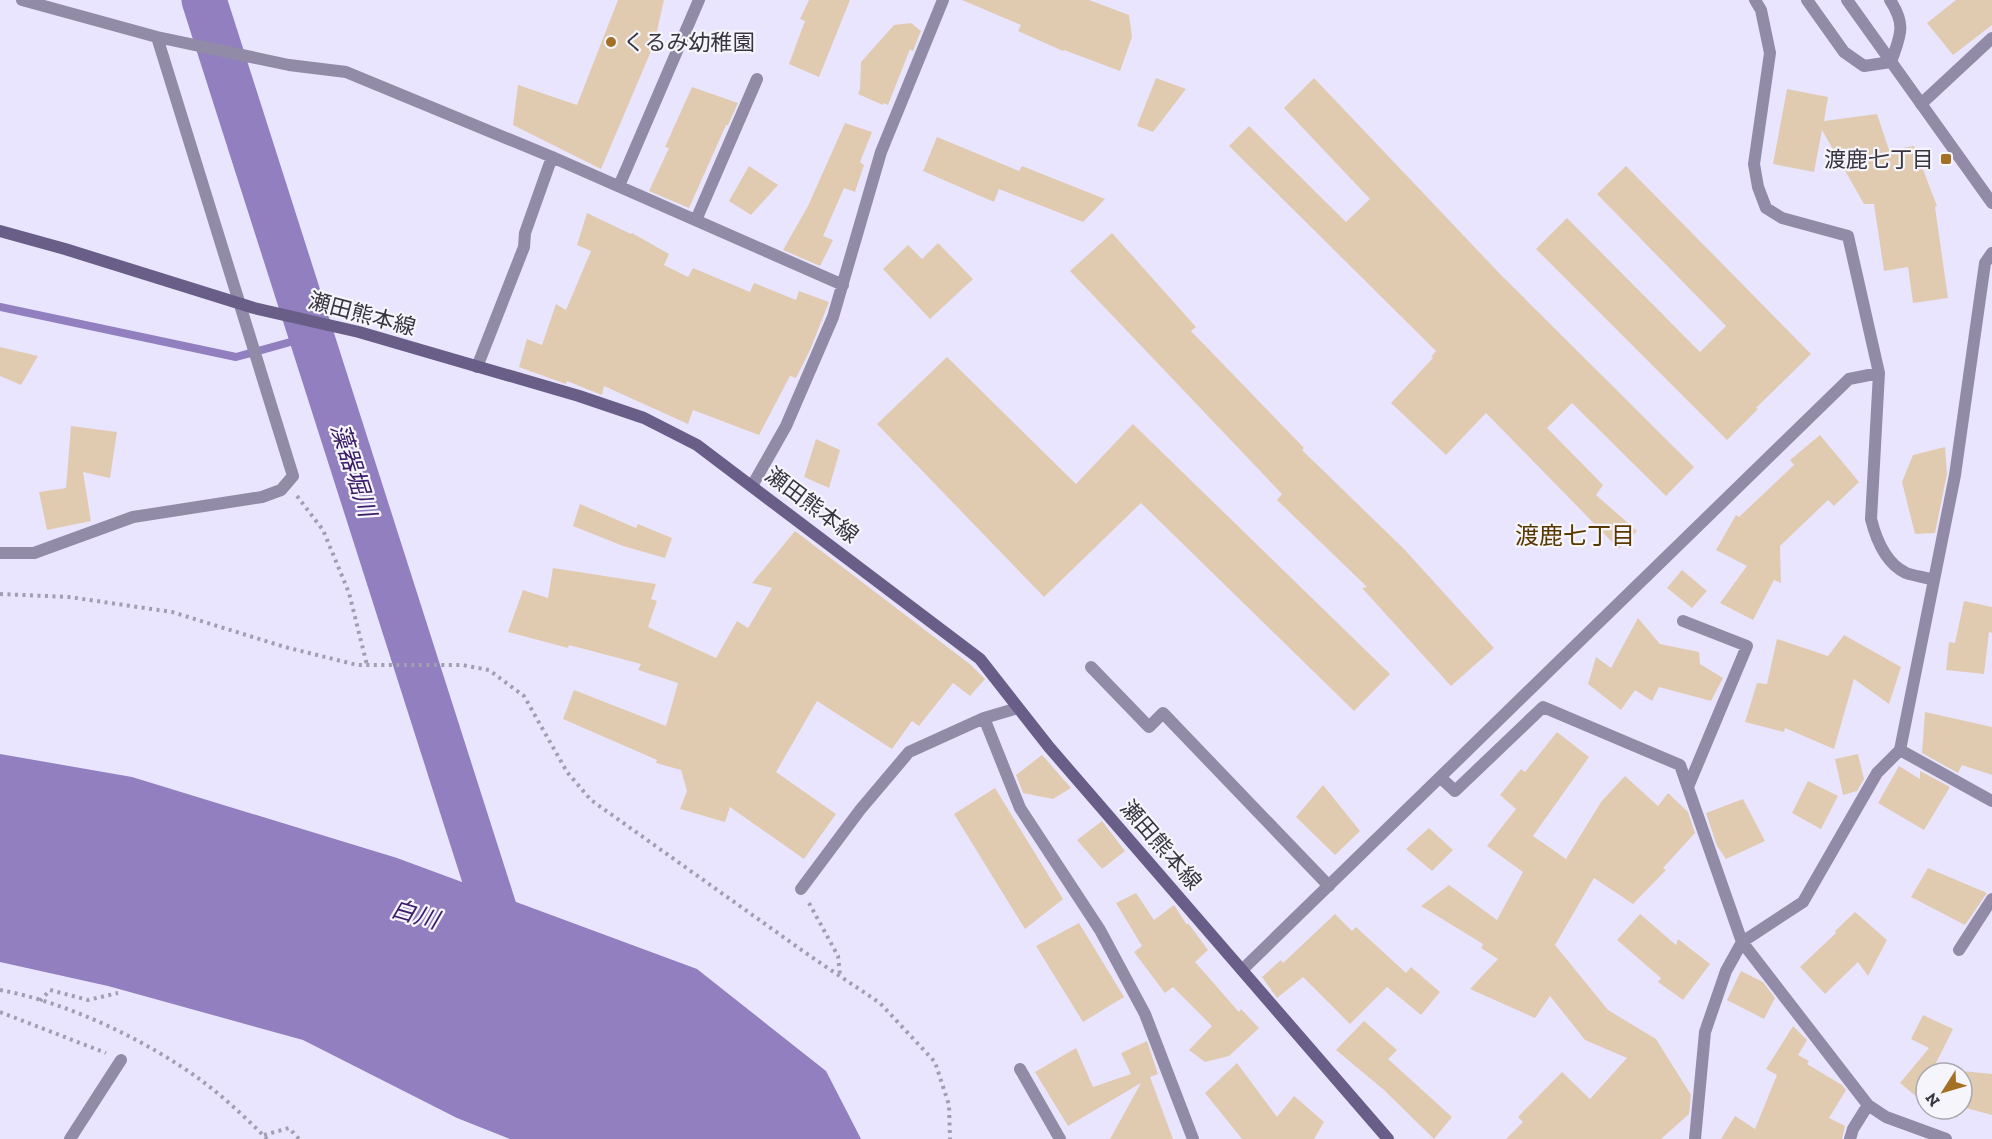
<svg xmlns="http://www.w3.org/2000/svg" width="1992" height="1139" viewBox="0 0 1992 1139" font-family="'Zilla Slab','Noto Sans JP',serif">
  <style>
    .water { fill: #917fc0 }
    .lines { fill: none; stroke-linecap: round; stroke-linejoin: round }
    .stream { stroke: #917fc0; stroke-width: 8 }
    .river { stroke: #917fc0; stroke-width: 45 }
    .building { fill: #e0cbb1 }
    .path { stroke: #a29eb1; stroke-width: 4; stroke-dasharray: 3 4.5; stroke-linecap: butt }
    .service { stroke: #928ba8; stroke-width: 12 }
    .minor { stroke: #928ba8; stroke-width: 12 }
    .tertiary { stroke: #928ba8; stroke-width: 12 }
    .secondary { stroke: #695e88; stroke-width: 12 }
    .poi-dot { fill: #a27126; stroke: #f6f5fb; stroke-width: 2 }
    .labels { text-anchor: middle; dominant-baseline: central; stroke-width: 4.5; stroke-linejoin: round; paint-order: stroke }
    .poi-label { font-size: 22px; fill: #383541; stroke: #f6f5fb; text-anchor: start }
    .street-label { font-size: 22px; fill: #383541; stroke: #f6f5fb }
    .water-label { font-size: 24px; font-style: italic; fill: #3a1c69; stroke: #f6f5fb }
    .neighbourhood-label { font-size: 24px; fill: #593800; stroke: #f6f5fb }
  </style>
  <rect width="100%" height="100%" fill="#eae5fe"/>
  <path class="water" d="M 0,754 L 132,777 L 397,858 L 697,969 L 826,1071 L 861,1139 L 510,1139 L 457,1118 L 303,1040 L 108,986 L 0,962 Z"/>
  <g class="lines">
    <path class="stream" d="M 0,307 L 236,357 L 294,341"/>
    <path class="river" d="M 204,0 L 504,939"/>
  </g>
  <path class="building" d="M 618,0 L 664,0 L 654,44 L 601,169 L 513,125 L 518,85 L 577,105 Z
    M 809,0 L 850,0 L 819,77 L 789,64 L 805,21 L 800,19 Z
    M 962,0 L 1089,0 L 1129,15 L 1132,37 L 1120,71 L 1064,50 L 1063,51 L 1018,31 L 1021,25 Z
    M 1956,0 L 1992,0 L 1992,25 L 1953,55 L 1927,23 Z
    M 911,23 L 921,31 L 920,33 L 913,51 L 910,49 L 888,105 L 883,103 L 883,105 L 858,94 L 860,89 L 861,62 L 894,25 Z
    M 1156,78 L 1186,89 L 1153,132 L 1137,126 Z
    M 1314,78 L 1501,275 L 1694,467 L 1666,496 L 1572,403 L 1547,428 L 1603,485 L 1596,495 L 1637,531 L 1619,549 L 1486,413 L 1446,455 L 1391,403 L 1433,358 L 1431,357 L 1436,351 L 1229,146 L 1249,126 L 1346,222 L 1370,199 L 1284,108 Z
    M 692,87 L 738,103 L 728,125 L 726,125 L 689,208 L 649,191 L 669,148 L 665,147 Z
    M 1787,89 L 1828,97 L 1824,121 L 1877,114 L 1889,150 L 1914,146 L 1937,206 L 1935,207 L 1948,298 L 1913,303 L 1908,267 L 1884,271 L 1874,204 L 1864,204 L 1822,130 L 1814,172 L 1773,164 Z
    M 845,123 L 872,132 L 860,162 L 864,165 L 855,192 L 844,188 L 823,236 L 833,240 L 820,266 L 783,250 L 808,206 Z
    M 937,137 L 1019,171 L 1022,166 L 1105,199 L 1083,222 L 999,189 L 994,202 L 923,171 Z
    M 749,166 L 778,185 L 751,215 L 729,201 Z
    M 1626,166 L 1811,354 L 1756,408 L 1758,409 L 1727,440 L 1536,249 L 1567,218 L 1700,352 L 1726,326 L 1597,194 Z
    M 587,213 L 631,234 L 632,233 L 669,254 L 664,265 L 688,277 L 693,268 L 750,292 L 754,283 L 796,300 L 799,291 L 829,302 L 810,350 L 796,378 L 790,376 L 759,435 L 693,410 L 688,424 L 604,386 L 602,395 L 567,381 L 566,384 L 519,367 L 527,339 L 542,345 L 556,304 L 566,310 L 591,251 L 577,245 Z
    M 1112,233 L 1196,327 L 1191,331 L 1304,448 L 1302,450 L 1404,549 L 1494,648 L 1451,686 L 1362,588 L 1367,587 L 1277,500 L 1282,494 L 1070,271 Z
    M 938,243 L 973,279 L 930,319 L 883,269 L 908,245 L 922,259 Z
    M 0,347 L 38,356 L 21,385 L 0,376 Z
    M 947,357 L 1076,484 L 1133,424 L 1390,674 L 1354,711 L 1141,503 L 1044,597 L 877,424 Z
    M 71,426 L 117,432 L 110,478 L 83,472 L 91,521 L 47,530 L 39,492 L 66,488 Z
    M 1820,435 L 1859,482 L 1834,506 L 1828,500 L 1780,546 L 1781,583 L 1774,580 L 1753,620 L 1720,603 L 1747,566 L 1716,550 L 1736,515 L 1739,517 L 1794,465 L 1790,460 Z
    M 816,439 L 840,450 L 829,488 L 804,477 Z
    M 1945,447 L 1947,474 L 1935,533 L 1915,534 L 1902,482 L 1913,455 Z
    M 580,504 L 636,528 L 638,524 L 672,538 L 665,558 L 623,546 L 573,526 Z
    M 795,531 L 971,665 L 985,679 L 970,696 L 953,683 L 919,726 L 912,721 L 892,749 L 817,701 L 776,772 L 836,814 L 804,859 L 730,807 L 725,822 L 680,809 L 687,791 L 681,770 L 656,763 L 657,760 L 563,719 L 574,690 L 666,726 L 678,683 L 638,670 L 641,664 L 569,645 L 568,648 L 508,632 L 523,590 L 548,598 L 553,568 L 656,584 L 651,599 L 657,601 L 648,627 L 716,658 L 737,621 L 748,628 L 772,588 L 752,583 Z
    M 1682,570 L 1707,591 L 1692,608 L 1667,588 Z
    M 1964,601 L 1992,607 L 1992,633 L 1989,632 L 1984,674 L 1946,670 L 1949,642 L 1955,643 Z
    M 1638,618 L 1660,644 L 1699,652 L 1700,664 L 1723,678 L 1711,701 L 1659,687 L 1652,701 L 1635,690 L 1621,710 L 1588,684 L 1596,657 L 1611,668 Z
    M 1844,635 L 1901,667 L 1889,704 L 1854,679 L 1834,749 L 1785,728 L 1784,732 L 1745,722 L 1757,683 L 1767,684 L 1777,639 L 1828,656 Z
    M 1925,712 L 1992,727 L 1992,775 L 1962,765 L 1958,773 L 1922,753 Z
    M 1557,732 L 1589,757 L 1533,836 L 1566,859 L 1601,802 L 1625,776 L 1658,806 L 1668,793 L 1688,812 L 1695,833 L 1663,868 L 1666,870 L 1633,904 L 1594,878 L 1555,945 L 1608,1010 L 1656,1039 L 1691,1095 L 1689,1114 L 1661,1139 L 1506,1139 L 1523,1122 L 1518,1117 L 1562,1072 L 1590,1099 L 1627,1058 L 1585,1040 L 1550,996 L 1535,1018 L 1470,989 L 1498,959 L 1481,948 L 1483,944 L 1421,906 L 1449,885 L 1497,920 L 1523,872 L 1487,846 L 1516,809 L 1500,795 L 1521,769 L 1525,772 Z
    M 1858,754 L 1864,779 L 1857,791 L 1843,795 L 1835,759 Z
    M 1042,755 L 1071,788 L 1053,799 L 1023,793 L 1016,775 Z
    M 1899,766 L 1920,779 L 1920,771 L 1950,787 L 1924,830 L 1878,803 Z
    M 1808,781 L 1838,796 L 1821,829 L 1792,813 Z
    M 1323,785 L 1360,831 L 1335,855 L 1296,817 Z
    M 995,788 L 1063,899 L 1025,929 L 954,814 Z
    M 1743,799 L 1765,841 L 1726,859 L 1717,846 L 1706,813 Z
    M 1102,821 L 1125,851 L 1102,869 L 1077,840 Z
    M 1429,828 L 1453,850 L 1432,871 L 1406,849 Z
    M 1928,868 L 1987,893 L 1965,925 L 1911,897 Z
    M 1136,893 L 1154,920 L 1174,905 L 1187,925 L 1188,923 L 1208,950 L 1195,962 L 1239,1012 L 1241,1009 L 1259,1028 L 1229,1056 L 1205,1062 L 1189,1050 L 1212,1026 L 1173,987 L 1165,993 L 1134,952 L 1142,946 L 1116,903 Z
    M 1855,912 L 1887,940 L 1868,976 L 1858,962 L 1825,994 L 1800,967 L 1836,933 L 1835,931 Z
    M 1335,914 L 1352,931 L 1356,927 L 1406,973 L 1411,967 L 1440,992 L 1421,1015 L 1387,987 L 1350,1024 L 1303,977 L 1277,998 L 1262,977 L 1281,960 L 1283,963 Z
    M 1640,914 L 1676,945 L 1678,939 L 1710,964 L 1683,1000 L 1658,982 L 1661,978 L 1617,940 Z
    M 1079,923 L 1124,997 L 1083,1022 L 1036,946 Z
    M 1741,971 L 1763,982 L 1775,998 L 1764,1019 L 1727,1000 Z
    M 1923,1015 L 1953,1029 L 1934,1067 L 1944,1068 L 1940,1073 L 1926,1073 L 1926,1087 L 1917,1097 L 1900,1083 L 1929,1048 L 1911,1039 Z
    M 1364,1021 L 1397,1050 L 1388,1059 L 1452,1117 L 1434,1139 L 1384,1090 L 1336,1050 Z
    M 1793,1026 L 1807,1040 L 1798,1055 L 1809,1061 L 1807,1064 L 1842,1085 L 1846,1090 L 1829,1118 L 1845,1126 L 1842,1139 L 1721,1139 L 1735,1116 L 1755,1129 L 1777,1075 L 1766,1069 Z
    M 1147,1041 L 1158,1074 L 1150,1077 L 1173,1139 L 1110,1139 L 1141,1083 L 1068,1126 L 1035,1072 L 1076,1048 L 1093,1087 L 1131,1074 L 1121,1053 Z
    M 1237,1063 L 1277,1117 L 1294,1096 L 1324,1122 L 1314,1139 L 1242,1139 L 1205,1093 Z
    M 1962,1071 L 1992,1074 L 1992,1115 L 1962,1107 Z"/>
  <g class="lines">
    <path class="path" d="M 297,496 L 323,530 L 349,593 L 367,665
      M 0,594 L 69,597 L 172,612 L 285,647 L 357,665 L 462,665 L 489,670 L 524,696 L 567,772 L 591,800 L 810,956 L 880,1003 L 935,1062 L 949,1105 L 950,1139
      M 809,903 L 838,956 L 840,975
      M 0,990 C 67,1002 148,1041 202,1081 C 225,1098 247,1119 267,1139
      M 40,1001 L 50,990 L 88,1000 L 118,993
      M 0,1012 L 106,1053
      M 264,1135 L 289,1128 L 299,1139"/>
    <path class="service" d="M 1091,667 L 1149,727 L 1163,713 L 1329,886"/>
    <path class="minor" d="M 22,0 L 157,37 L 289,65 L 346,72 L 552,157 L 843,285
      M 1755,0 L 1761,10 L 1770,53 L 1754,164 L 1758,187 L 1766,208 L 1782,218 L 1848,236 L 1879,373 L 1871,519 C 1876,539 1885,563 1906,573 C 1914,576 1925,577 1934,580
      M 1807,0 L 1844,52 L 1864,66 L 1891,62 C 1900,36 1907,26 1890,0
      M 1921,104 L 1992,38
      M 619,186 L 699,0
      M 696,220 L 757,79
      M 1992,253 L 1985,263 L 1955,475 L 1900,750 L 1992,801
      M 477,367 L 524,247 L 525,233 L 552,157
      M 752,486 L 786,426 L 833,317 L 881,152 L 943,0
      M 0,553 L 34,553 L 133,517 L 262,497 L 281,490 L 293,476 L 157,37
      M 1683,621 L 1747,646 L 1688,787
      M 984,718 L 1020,808 L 1100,930 L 1145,1014 L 1193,1139
      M 1441,778 L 1455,791 L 1543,707 L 1680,765 L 1742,942 L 1868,1105 L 1886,1117 L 1946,1139
      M 801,889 L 860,810 L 909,752 L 984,718 L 1018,708
      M 1959,950 L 1992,899
      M 1242,970 L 1849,379 L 1879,373
      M 1020,1069 L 1060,1139
      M 70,1139 L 121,1060
      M 1695,1139 L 1705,1032 L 1726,971 L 1742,942 L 1803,902 L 1877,773 L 1900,750
      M 1850,1139 L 1853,1129 L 1868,1105"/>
    <path class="tertiary" d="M 1847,0 L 1992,203"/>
    <path class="secondary" d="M 0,231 L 65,249 L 254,308 L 359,332 L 579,396 L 644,418 L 697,445 L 980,659 L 1049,747 L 1388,1139"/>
  </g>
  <g class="poi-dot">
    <circle cx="611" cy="42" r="6"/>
    <rect x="1940" y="153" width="12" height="12" rx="3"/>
  </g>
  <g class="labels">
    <g class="poi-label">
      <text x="623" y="42">くるみ幼稚園</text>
      <text x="1934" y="159" text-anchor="end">渡鹿七丁目</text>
    </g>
    <g class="street-label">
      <text transform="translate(362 314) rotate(15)">瀬田熊本線</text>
      <text transform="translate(812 505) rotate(37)">瀬田熊本線</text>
      <text transform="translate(1161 845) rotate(49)">瀬田熊本線</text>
    </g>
    <g class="water-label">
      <text transform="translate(354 470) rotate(72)">藻器堀川</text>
      <text transform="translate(415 914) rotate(16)">白川</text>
    </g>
    <g class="neighbourhood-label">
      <text x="1575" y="535">渡鹿七丁目</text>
    </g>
  </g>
  <g transform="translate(1944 1091) rotate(233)"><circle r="28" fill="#f6f5fb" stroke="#aaa8b1" stroke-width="1.5"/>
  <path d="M0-4.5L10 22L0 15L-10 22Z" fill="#a27126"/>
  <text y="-9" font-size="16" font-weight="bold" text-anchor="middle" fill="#383541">N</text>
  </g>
</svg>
